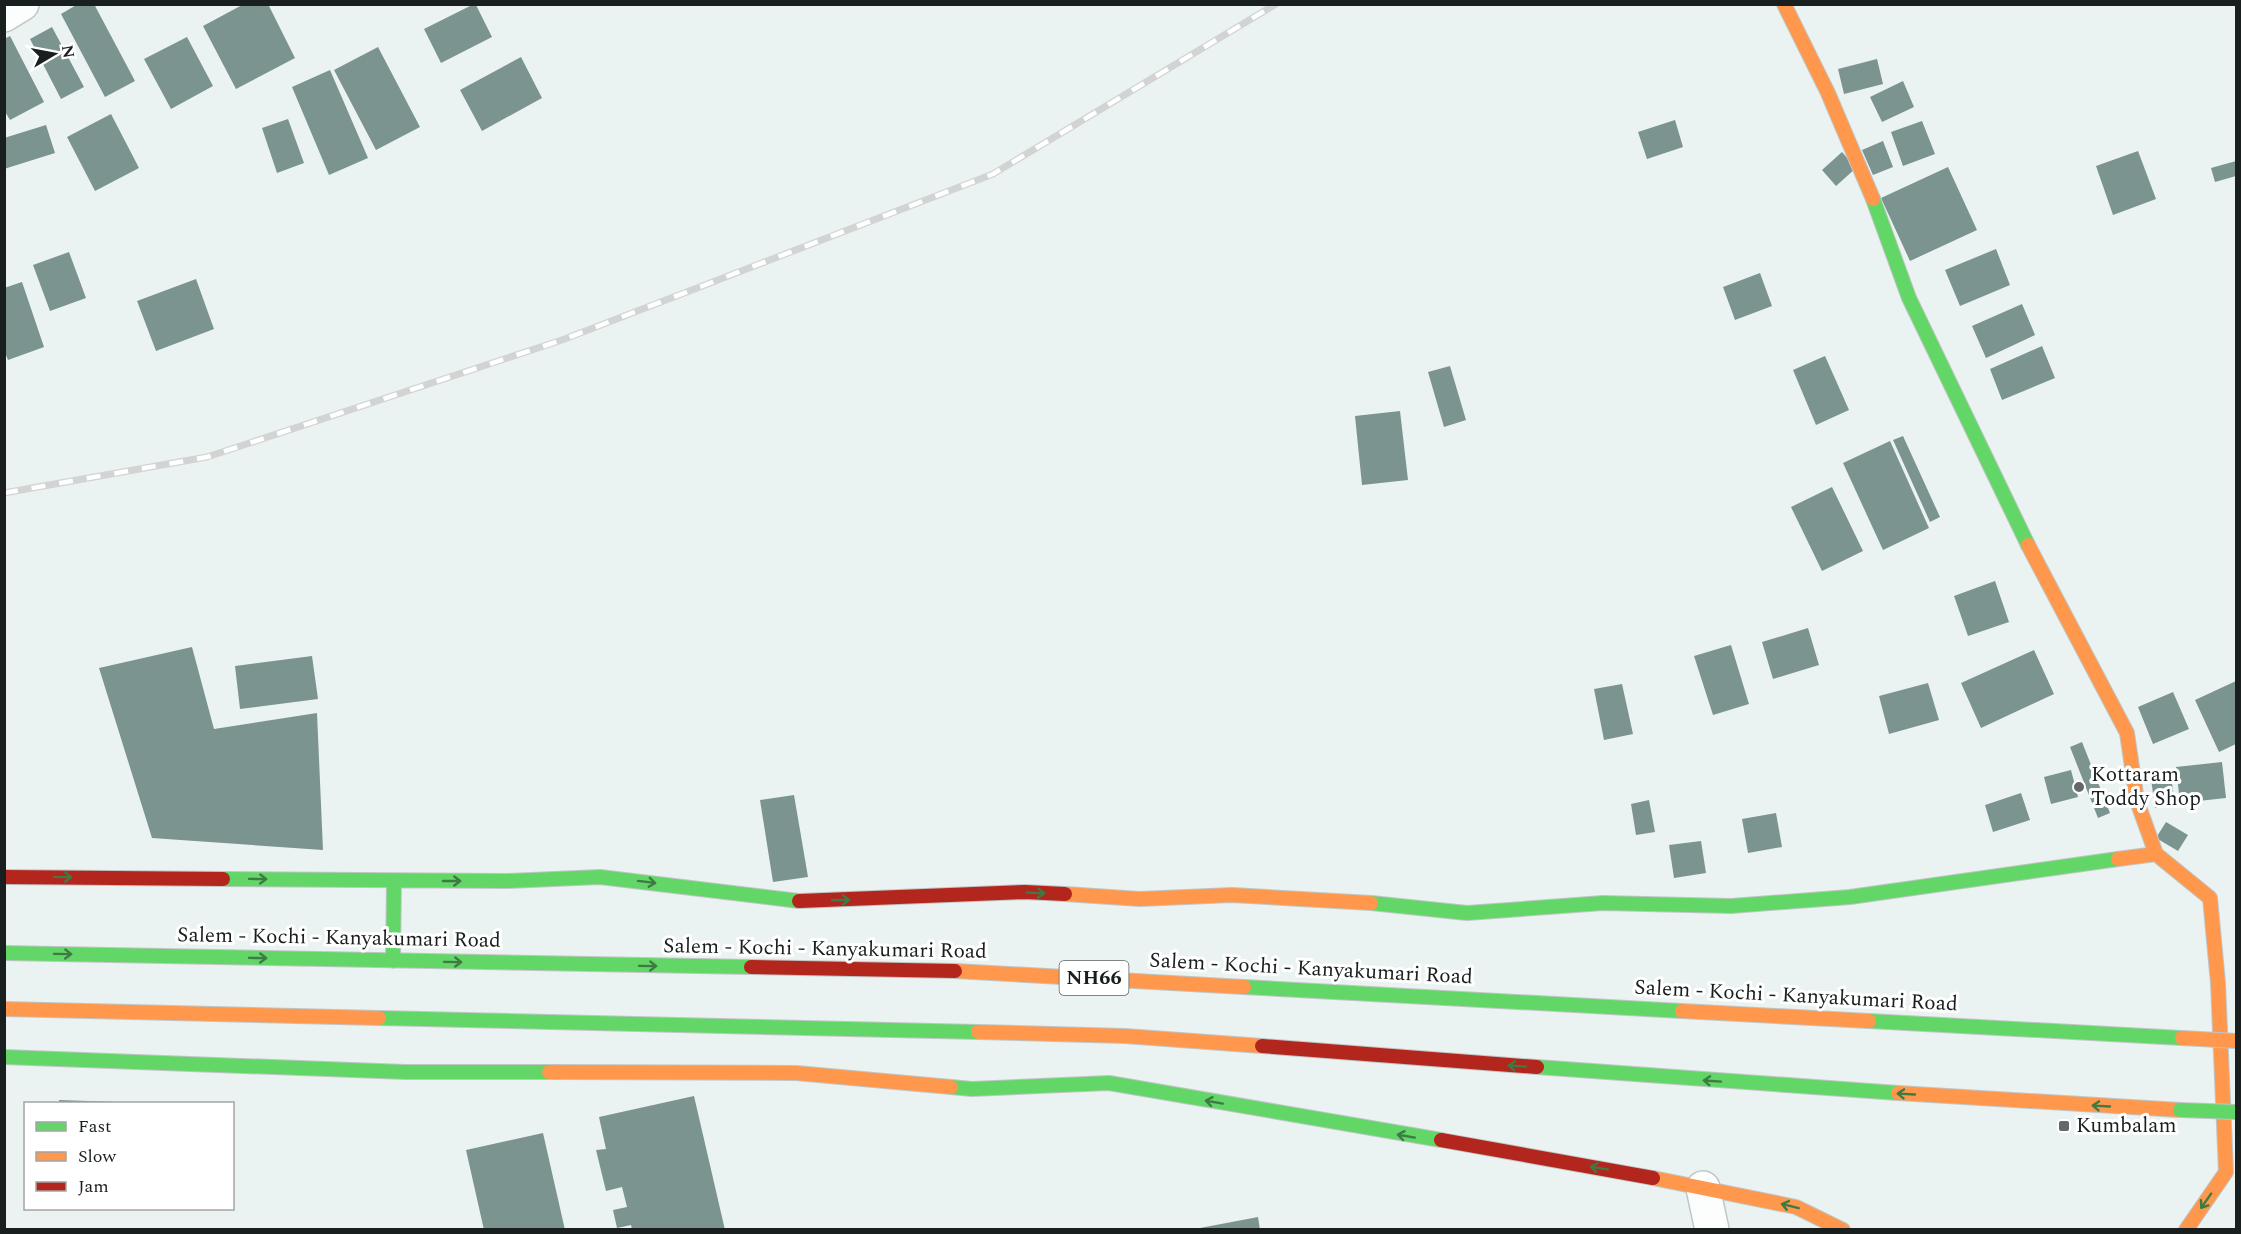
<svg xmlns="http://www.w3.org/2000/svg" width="2241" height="1234" viewBox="0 0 2241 1234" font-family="Spectral,serif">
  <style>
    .building { fill: #7b9490 }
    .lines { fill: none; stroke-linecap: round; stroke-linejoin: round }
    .street-casing { stroke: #c0c6c5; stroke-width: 36 }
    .fast-casing { stroke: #c0c6c5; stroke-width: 16 }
    .slow-casing { stroke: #c0c6c5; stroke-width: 16 }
    .jam-casing { stroke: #c0c6c5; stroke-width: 16 }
    .street { stroke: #fcfdfd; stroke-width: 33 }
    .fast { stroke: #63d668; stroke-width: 14 }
    .slow { stroke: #ff974d; stroke-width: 14 }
    .jam { stroke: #b3261e; stroke-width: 14 }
    .rail-casing { stroke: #d2d4d4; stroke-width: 7 }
    .rail { stroke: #fff; stroke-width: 4.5; stroke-dasharray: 14; stroke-linecap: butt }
    .fast-bridge-casing { stroke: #c0c6c5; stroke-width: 16; stroke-linecap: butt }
    .slow-bridge-casing { stroke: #c0c6c5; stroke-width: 16; stroke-linecap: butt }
    .fast-bridge { stroke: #63d668; stroke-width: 14 }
    .slow-bridge { stroke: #ff974d; stroke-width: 14 }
    .oneway { stroke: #3e7a43 }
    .poi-dot { fill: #626968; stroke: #fff; stroke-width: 2 }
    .labels { text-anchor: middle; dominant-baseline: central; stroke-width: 6; stroke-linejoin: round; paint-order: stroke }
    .shield { fill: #fff; stroke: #5e6262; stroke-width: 1.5 }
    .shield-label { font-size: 20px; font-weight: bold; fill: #191f1e }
    .poi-label { font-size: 21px; fill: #191f1e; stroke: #fff; text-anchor: start }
    .street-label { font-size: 21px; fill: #191f1e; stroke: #fff }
  </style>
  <rect width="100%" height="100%" fill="#eaf3f1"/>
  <path class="building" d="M 78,4 L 94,4 L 135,81 L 105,97 L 61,14 Z
    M 244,4 L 268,4 L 295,58 L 236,89 L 203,26 Z
    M 472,5 L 476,5 L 492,37 L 441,63 L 424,29 Z
    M 52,27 L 84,87 L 61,99 L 30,39 Z
    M 10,36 L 44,102 L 10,120 L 4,110 L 4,39 Z
    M 187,37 L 213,86 L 171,109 L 144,59 Z
    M 378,47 L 420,127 L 376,150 L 334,70 Z
    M 521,57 L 542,98 L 482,131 L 460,90 Z
    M 1877,59 L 1883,84 L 1844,94 L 1838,69 Z
    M 330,70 L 368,158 L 329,175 L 292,87 Z
    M 1903,81 L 1914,107 L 1882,122 L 1870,97 Z
    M 111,114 L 139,168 L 95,191 L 67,137 Z
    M 288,119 L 304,163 L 277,173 L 262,128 Z
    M 1675,120 L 1683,147 L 1647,159 L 1638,132 Z
    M 1922,121 L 1935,154 L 1903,166 L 1891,132 Z
    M 46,125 L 55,153 L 4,169 L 4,138 Z
    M 1883,141 L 1893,167 L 1873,175 L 1862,150 Z
    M 2138,151 L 2156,199 L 2113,215 L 2096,166 Z
    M 1842,152 L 1856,168 L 1836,186 L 1822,170 Z
    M 2236,161 L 2236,176 L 2215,182 L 2211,168 Z
    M 1948,167 L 1977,230 L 1910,261 L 1881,198 Z
    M 1996,249 L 2010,285 L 1960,306 L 1945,270 Z
    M 69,252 L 86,298 L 50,311 L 33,265 Z
    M 1760,273 L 1772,306 L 1735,320 L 1723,287 Z
    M 196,279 L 214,329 L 156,351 L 137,301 Z
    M 22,282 L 44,347 L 8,360 L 4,350 L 4,288 Z
    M 2022,304 L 2035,335 L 1986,358 L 1972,326 Z
    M 2042,346 L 2055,378 L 2002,400 L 1990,369 Z
    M 1825,356 L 1849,410 L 1816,425 L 1793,370 Z
    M 1450,366 L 1466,420 L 1444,427 L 1428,372 Z
    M 1400,411 L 1408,480 L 1362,485 L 1355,416 Z
    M 1903,436 L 1940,517 L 1930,522 L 1893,440 Z
    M 1890,441 L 1929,528 L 1883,550 L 1843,463 Z
    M 1832,487 L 1863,551 L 1822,571 L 1791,507 Z
    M 1995,581 L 2009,622 L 1968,636 L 1954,596 Z
    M 1808,628 L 1819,665 L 1773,679 L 1762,642 Z
    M 1731,645 L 1749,704 L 1713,715 L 1694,656 Z
    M 192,647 L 214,729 L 317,713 L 323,850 L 152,838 L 99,668 Z
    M 2034,650 L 2054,694 L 1981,728 L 1961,683 Z
    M 312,656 L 318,699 L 240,709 L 235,666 Z
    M 2236,681 L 2236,744 L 2219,752 L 2195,700 Z
    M 1928,683 L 1939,720 L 1889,734 L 1879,696 Z
    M 1622,684 L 1633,734 L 1604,740 L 1594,689 Z
    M 2173,692 L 2189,729 L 2153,744 L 2138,707 Z
    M 2082,742 L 2110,813 L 2098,818 L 2070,747 Z
    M 2222,762 L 2226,798 L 2180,803 L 2176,767 Z
    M 2071,770 L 2078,797 L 2051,804 L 2044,777 Z
    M 2171,776 L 2175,805 L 2155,808 L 2151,779 Z
    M 2021,793 L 2030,820 L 1993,832 L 1985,805 Z
    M 794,795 L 808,877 L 773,882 L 760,800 Z
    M 1649,800 L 1655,832 L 1636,835 L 1631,804 Z
    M 1776,813 L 1782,847 L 1748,853 L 1742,819 Z
    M 2166,822 L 2188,835 L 2178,851 L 2156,838 Z
    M 1701,841 L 1706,873 L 1674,878 L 1669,845 Z
    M 694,1096 L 725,1230 L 632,1230 L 631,1225 L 617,1228 L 613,1210 L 627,1207 L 622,1187 L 606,1191 L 596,1150 L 606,1149 L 599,1117 Z
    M 59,1100 L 117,1102 L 116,1104 L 59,1104 Z
    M 543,1133 L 565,1230 L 484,1230 L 466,1150 Z
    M 1258,1217 L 1260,1230 L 1201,1230 L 1200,1228 Z"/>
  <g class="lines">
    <defs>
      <path id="street" d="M 4,15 L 22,4
        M 1703,1188 L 1712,1230"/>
      <path id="fast" d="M 1873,199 L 1909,298 L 2028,545
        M 223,879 L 506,881 L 600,877 L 799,901
        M 1371,903 L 1467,913 L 1603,903 L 1731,906 L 1850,897 L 2118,859
        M 4,953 L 751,967
        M 393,961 L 394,881
        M 1244,987 L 1682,1011
        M 379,1018 L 978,1032
        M 1869,1021 L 2182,1038
        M 4,1057 L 405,1072 L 549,1072
        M 1537,1067 L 1898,1093
        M 951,1087 L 972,1089 L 1109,1083 L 1441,1140"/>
      <path id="slow" d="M 1784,4 L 1828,93 L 1873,199
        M 2028,545 L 2127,733 L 2137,801 L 2156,854
        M 2118,859 L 2156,854 L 2210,898 L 2218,983 L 2226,1172 L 2186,1230
        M 1065,894 L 1140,899 L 1232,895 L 1371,903
        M 955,971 L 1244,987
        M 4,1009 L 379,1018
        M 1682,1011 L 1869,1021
        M 978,1032 L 1125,1036 L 1262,1046
        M 549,1072 L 796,1073 L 951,1087
        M 1898,1093 L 2180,1110
        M 1653,1178 L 1796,1207 L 1843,1230"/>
      <path id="jam" d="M 4,877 L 223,879
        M 799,901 L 1025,892 L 1065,894
        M 751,967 L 955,971
        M 1262,1046 L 1537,1067
        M 1441,1140 L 1653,1178"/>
    </defs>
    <use href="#street" class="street-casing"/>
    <use href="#fast" class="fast-casing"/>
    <use href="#slow" class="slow-casing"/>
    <use href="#jam" class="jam-casing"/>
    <use href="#street" class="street"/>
    <use href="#fast" class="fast"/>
    <use href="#slow" class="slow"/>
    <use href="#jam" class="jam"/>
    <defs>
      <path id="rail" d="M 4,493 L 207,457 L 562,340 L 993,174 L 1276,4"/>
    </defs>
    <use href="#rail" class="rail-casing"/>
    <use href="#rail" class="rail"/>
    <defs>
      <path id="fast-bridge" d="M 2180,1110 L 2236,1112"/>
      <path id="slow-bridge" d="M 2182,1038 L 2236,1041"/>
    </defs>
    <use href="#fast-bridge" class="fast-bridge-casing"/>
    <use href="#slow-bridge" class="slow-bridge-casing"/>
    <use href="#fast-bridge" class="fast-bridge"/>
    <use href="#slow-bridge" class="slow-bridge"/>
  </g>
  <defs><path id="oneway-shaft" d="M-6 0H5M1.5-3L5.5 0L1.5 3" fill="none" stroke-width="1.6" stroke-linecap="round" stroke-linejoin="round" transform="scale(1.5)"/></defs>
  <g class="oneway">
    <use href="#oneway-shaft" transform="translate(63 877) rotate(1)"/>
    <use href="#oneway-shaft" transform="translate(258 879) rotate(1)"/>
    <use href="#oneway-shaft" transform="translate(452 881)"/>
    <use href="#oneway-shaft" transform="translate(647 882) rotate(7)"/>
    <use href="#oneway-shaft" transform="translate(1036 893) rotate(3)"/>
    <use href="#oneway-shaft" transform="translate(841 900) rotate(-2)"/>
    <use href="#oneway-shaft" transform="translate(63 954) rotate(1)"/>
    <use href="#oneway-shaft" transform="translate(258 958) rotate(1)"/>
    <use href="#oneway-shaft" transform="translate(453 962) rotate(1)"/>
    <use href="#oneway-shaft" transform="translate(648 966) rotate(1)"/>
    <use href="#oneway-shaft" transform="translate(1517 1066) rotate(-176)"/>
    <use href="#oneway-shaft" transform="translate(1712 1081) rotate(-176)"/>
    <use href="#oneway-shaft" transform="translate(1906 1094) rotate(-177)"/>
    <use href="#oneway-shaft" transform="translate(1214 1102) rotate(-170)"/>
    <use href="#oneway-shaft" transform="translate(2101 1106) rotate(-177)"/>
    <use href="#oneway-shaft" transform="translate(1406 1136) rotate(-170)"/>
    <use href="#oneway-shaft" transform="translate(1599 1168) rotate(-171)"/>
    <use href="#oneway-shaft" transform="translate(2206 1201) rotate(125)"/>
    <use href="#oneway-shaft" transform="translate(1790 1206) rotate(-166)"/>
  </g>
  <g class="poi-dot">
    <circle cx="2079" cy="787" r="6"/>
    <rect x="2058" y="1120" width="12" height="12" rx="3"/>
  </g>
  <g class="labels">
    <rect class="shield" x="1059.5" y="961" width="69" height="34" rx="4.5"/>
    <g class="shield-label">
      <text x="1094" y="978">NH66</text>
    </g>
    <g class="poi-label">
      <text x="2091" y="775">Kottaram<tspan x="2091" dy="24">Toddy Shop</tspan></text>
      <text x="2076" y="1126">Kumbalam</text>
    </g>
    <g class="street-label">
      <text transform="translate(339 938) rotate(1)">Salem - Kochi - Kanyakumari Road</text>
      <text transform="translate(825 949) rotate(1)">Salem - Kochi - Kanyakumari Road</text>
      <text transform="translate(1311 969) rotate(3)">Salem - Kochi - Kanyakumari Road</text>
      <text transform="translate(1796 996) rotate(3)">Salem - Kochi - Kanyakumari Road</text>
    </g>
  </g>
  <rect width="2241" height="1234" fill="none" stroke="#191f1e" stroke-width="12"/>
  <rect x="24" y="1102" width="210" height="108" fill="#ffffff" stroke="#a3a5a5" stroke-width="1.5"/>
  <rect x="36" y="1122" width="30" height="9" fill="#63d668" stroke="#a3a5a5" stroke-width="1.5"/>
  <text x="78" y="1132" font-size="18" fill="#191f1e">Fast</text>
  <rect x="36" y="1152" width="30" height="9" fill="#ff974d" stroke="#a3a5a5" stroke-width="1.5"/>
  <text x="78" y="1162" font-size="18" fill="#191f1e">Slow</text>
  <rect x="36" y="1182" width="30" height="9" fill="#b3261e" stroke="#a3a5a5" stroke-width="1.5"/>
  <text x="78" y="1192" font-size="18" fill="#191f1e">Jam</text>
  <g transform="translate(54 54) rotate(80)" stroke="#ffffff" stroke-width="4.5" paint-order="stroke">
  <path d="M0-4.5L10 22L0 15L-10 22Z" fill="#191f1e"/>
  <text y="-9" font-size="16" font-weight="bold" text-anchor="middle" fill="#191f1e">N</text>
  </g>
</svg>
